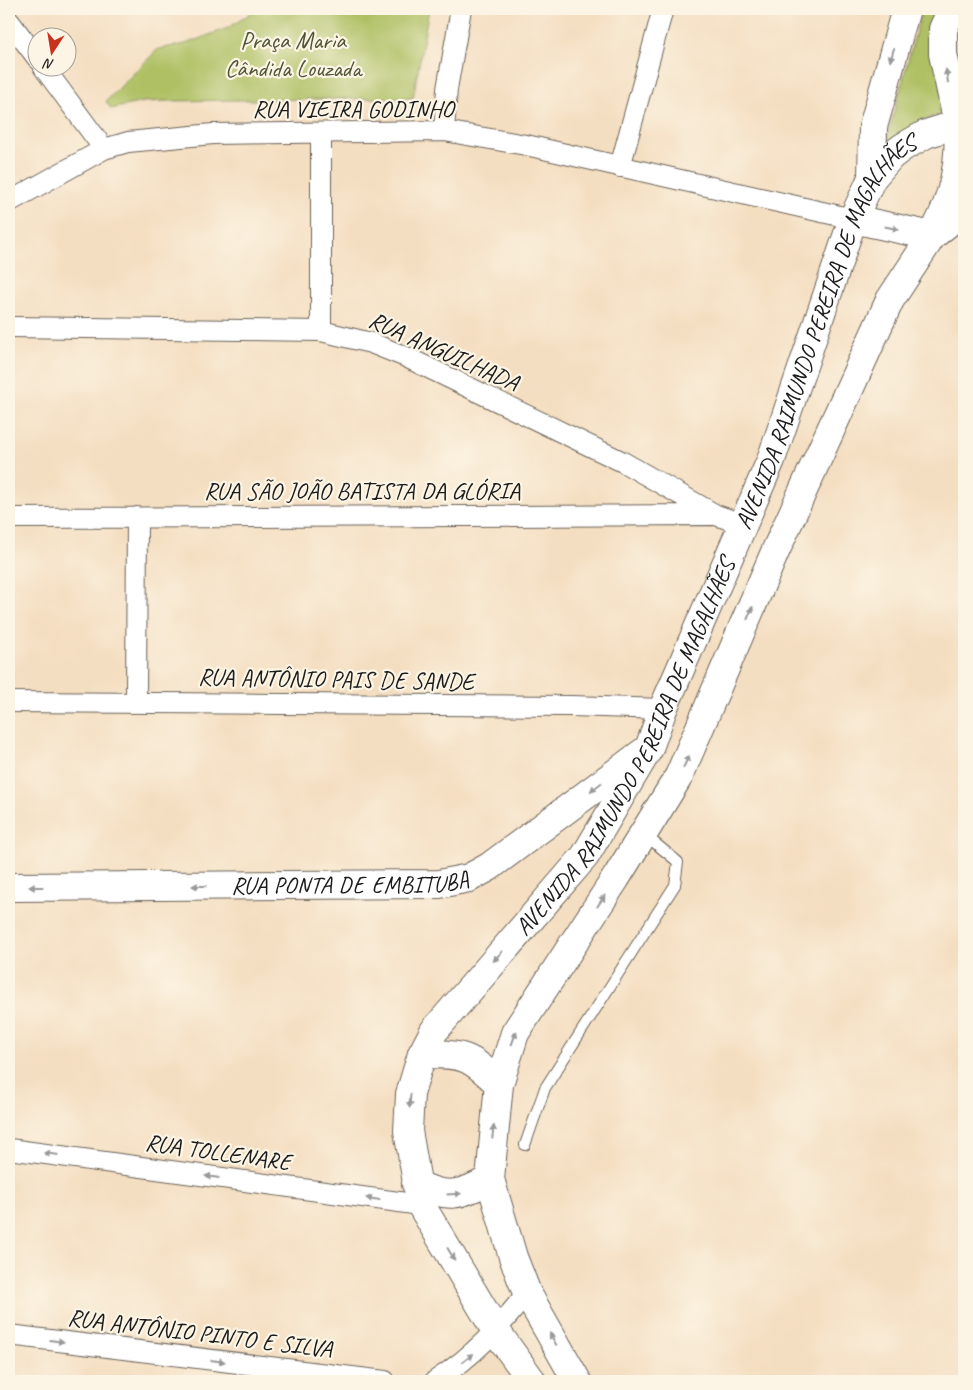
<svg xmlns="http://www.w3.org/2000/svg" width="973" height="1390" viewBox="0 0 973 1390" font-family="Caveat,sans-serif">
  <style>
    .green { fill: #aec063; stroke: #656e40 }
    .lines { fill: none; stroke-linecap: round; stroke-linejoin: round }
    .lane-casing { stroke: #686056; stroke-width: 12 }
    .street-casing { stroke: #686056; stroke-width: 22 }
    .secondary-casing { stroke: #686056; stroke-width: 30 }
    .primary-casing { stroke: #686056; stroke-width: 30 }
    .lane { stroke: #fff; stroke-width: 10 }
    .street { stroke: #fff; stroke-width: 20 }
    .secondary { stroke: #fff; stroke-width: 28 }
    .primary { stroke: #fff; stroke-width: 28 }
    .oneway { fill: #999 }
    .labels { text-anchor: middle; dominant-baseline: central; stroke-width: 4.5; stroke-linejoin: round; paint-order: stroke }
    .park-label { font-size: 24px; fill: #4f5535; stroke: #fcf5e5 }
    .street-label { font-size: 24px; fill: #1c1c1c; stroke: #fcf5e5 }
  </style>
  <rect width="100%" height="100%" fill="#fcf5e5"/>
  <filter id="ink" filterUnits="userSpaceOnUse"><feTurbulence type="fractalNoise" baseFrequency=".02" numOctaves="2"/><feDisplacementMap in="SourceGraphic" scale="10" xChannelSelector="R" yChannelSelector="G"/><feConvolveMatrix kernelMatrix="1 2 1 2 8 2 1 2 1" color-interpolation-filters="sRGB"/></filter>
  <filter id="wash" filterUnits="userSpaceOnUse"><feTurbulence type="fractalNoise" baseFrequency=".0096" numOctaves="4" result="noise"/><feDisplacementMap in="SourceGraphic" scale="20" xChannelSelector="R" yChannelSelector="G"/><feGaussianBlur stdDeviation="1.12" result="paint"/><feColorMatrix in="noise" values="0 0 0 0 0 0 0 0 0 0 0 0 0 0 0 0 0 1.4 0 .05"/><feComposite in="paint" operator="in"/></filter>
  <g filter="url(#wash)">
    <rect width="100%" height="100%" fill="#f4dec1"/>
    <path class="green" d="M 257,9 L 429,9 L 413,98 L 169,101 L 143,102 L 111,109 L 106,101 L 158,49 L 185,44 L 228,28 Z
      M 922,9 L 936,9 L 933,28 L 945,114 C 915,120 904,132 883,153 Z"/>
  </g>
  <g filter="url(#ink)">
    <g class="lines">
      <defs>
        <path id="lane" d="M 525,1145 L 545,1088 L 675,885 L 678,862 L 644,834"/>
        <path id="street" d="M 9,21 L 38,59
          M 44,68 L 104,149
          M 444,131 L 447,89 L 461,9
          M 321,133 L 321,331
          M 620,167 L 663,9
          M 9,202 L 104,149 L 128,142 L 213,134 L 444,131 L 526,145 L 853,219
          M 9,327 L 321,331 L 371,343 L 406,357 L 623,462 L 716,515 L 742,524
          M 9,518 L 714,515
          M 136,701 L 137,517
          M 9,702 L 571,706 L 663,709
          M 9,1149 L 421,1205
          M 9,1335 L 385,1381
          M 435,1381 C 475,1355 497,1330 527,1293"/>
        <g id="secondary">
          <path d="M 952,9 L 943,29 L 943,54 L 958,124"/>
          <path d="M 872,178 L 873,127 L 906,9"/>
          <path id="s1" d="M 9,887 L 439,884 L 469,878 L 489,867 L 649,748"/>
        </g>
        <g id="primary">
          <path d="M 853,219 L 932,236"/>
          <path d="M 936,229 C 954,195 961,162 958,124"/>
          <path d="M 422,1054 C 464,1054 469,1055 499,1084"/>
          <path d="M 416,1184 C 447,1199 461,1196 490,1179"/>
          <path id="s2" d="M 532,1381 L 496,1331 L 421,1205 L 408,1131 L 410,1094 L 422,1054 L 434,1031 L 585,856 L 649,748 L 663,709 L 771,460 L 853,219 L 872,178 L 891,156 L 903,147 L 926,134 L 964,122"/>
          <path d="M 577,1381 L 527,1293 L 513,1257 L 490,1179 L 499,1084 L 515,1033 L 616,878 L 679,776 L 775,552 L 890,300 L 932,236 L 964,210"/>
        </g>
      </defs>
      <use href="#lane" class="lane-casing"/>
      <use href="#street" class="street-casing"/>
      <use href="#secondary" class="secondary-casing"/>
      <use href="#primary" class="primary-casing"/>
      <use href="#lane" class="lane"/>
      <use href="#street" class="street"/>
      <use href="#secondary" class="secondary"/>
      <use href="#primary" class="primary"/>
    </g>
    <defs><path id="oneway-solid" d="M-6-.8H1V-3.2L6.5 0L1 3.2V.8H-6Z" transform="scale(1.25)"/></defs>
    <g class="oneway">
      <use href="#oneway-solid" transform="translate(892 55) rotate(107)"/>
      <use href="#oneway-solid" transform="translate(947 76) rotate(-99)"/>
      <use href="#oneway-solid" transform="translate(892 228) rotate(12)"/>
      <use href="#oneway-solid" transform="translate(750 613) rotate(-67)"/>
      <use href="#oneway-solid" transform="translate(686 762) rotate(-65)"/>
      <use href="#oneway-solid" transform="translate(596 787) rotate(143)"/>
      <use href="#oneway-solid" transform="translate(199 886) rotate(180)"/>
      <use href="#oneway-solid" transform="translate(36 887) rotate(180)"/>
      <use href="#oneway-solid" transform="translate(601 901) rotate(-57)"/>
      <use href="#oneway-solid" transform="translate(498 956) rotate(131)"/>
      <use href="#oneway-solid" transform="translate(514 1038) rotate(-70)"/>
      <use href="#oneway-solid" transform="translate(410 1101) rotate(94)"/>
      <use href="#oneway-solid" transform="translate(493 1132) rotate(-84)"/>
      <use href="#oneway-solid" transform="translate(51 1154) rotate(-172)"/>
      <use href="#oneway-solid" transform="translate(212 1177) rotate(-172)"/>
      <use href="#oneway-solid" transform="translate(454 1194) rotate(-4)"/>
      <use href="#oneway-solid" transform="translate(373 1199) rotate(-172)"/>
      <use href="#oneway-solid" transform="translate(451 1254) rotate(59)"/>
      <use href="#oneway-solid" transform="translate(553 1339) rotate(-119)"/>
      <use href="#oneway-solid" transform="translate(57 1341) rotate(7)"/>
      <use href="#oneway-solid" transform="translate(468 1358) rotate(-38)"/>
      <use href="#oneway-solid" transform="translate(218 1361) rotate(7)"/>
    </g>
  </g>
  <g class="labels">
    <g class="park-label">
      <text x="293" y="40">Praça Maria<tspan x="293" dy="28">Cândida Louzada</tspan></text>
    </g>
    <g class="street-label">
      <text x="353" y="109">RUA VIEIRA GODINHO</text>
      <text stroke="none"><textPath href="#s2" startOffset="1199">AVENIDA RAIMUNDO PEREIRA DE MAGALHÃES</textPath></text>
      <text transform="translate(444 351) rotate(24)">RUA ANGUILHADA</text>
      <text x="362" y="491">RUA SÃO JOÃO BATISTA DA GLÓRIA</text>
      <text transform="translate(336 679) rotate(1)">RUA ANTÔNIO PAIS DE SANDE</text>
      <text stroke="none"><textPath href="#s2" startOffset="734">AVENIDA RAIMUNDO PEREIRA DE MAGALHÃES</textPath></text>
      <text stroke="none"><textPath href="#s1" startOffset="341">RUA PONTA DE EMBITUBA</textPath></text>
      <text transform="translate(218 1152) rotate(8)">RUA TOLLENARE</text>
      <text transform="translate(200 1333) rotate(7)">RUA ANTÔNIO PINTO E SILVA</text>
    </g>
  </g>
  <rect width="973" height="1390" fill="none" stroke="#fcf5e5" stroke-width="30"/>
  <g transform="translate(52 52) rotate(192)"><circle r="24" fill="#fcf5e5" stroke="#a29e95"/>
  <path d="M0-4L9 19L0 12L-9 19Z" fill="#c8321e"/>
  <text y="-8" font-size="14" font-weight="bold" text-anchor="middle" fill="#1c1c1c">N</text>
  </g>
</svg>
